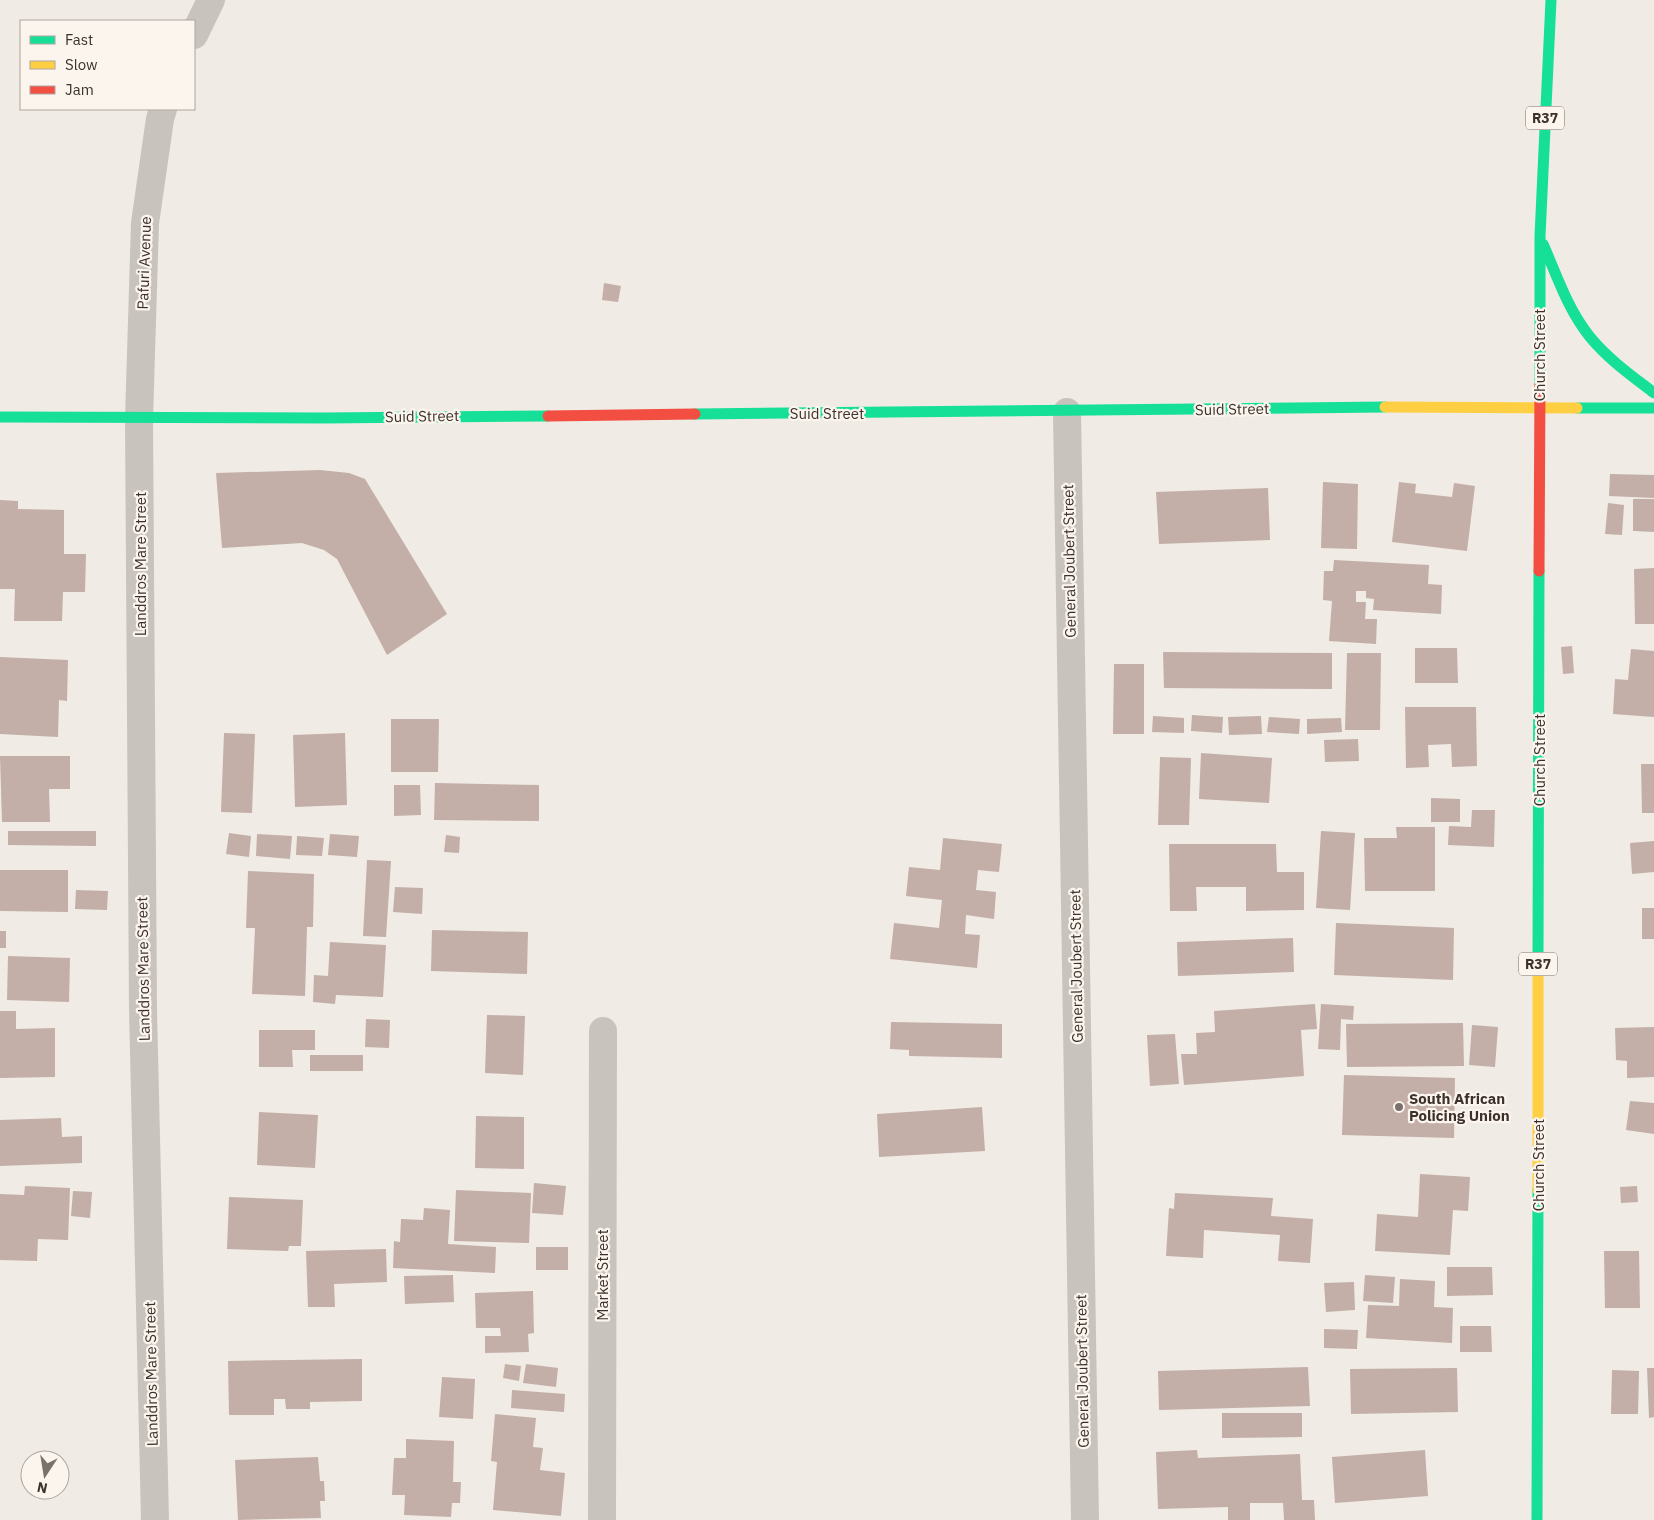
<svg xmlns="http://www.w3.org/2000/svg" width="1654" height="1520" viewBox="0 0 1654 1520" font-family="'IBM Plex Sans',sans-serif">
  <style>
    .building { fill: #c3afa7 }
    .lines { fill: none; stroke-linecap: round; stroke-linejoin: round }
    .street { stroke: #c9c3be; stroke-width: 28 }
    .fast { stroke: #16e098; stroke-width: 11 }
    .slow { stroke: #ffcf43; stroke-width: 11 }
    .jam { stroke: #f24e42; stroke-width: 11 }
    .poi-dot { fill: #7a716c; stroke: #fbf5ee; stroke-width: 2 }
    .labels { text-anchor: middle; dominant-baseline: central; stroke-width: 4.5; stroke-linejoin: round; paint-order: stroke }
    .shield { fill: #fbf5ee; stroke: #756b66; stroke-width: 1 }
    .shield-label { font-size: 14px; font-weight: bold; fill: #3b302b }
    .street-label { font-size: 15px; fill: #3b302b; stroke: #fbf5ee }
    .poi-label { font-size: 15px; font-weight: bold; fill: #3b302b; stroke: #fbf5ee; text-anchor: start }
  </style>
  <rect width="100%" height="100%" fill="#f0ebe5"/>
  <path class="building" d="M 604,283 L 621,286 L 618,302 L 602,300 Z
    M 320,470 L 349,473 L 365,479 L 447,614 L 387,655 L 337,559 L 324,550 L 302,543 L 222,548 L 216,473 Z
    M 1610,474 L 1654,475 L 1654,498 L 1609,496 Z
    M 1323,482 L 1358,484 L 1357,549 L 1321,548 Z
    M 1399,482 L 1416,484 L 1415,493 L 1452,497 L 1454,483 L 1475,486 L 1467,551 L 1392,542 Z
    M 1268,488 L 1270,540 L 1159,544 L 1156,492 Z
    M 1633,499 L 1654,499 L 1654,532 L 1633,531 Z
    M 0,500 L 18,501 L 18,509 L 64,510 L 64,554 L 86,554 L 85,592 L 63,592 L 62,621 L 14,621 L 15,589 L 0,589 Z
    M 1608,503 L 1624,505 L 1622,535 L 1605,534 Z
    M 1334,560 L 1429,565 L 1428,584 L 1442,585 L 1441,614 L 1373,610 L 1374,599 L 1366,598 L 1366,591 L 1356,591 L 1356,602 L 1366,602 L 1365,619 L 1377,619 L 1376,644 L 1329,641 L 1332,601 L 1323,600 L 1324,571 L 1333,571 Z
    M 1654,568 L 1654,624 L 1635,624 L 1634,569 Z
    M 1572,646 L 1574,673 L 1563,674 L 1561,647 Z
    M 1415,648 L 1457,648 L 1458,683 L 1415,683 Z
    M 1631,649 L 1654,651 L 1654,717 L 1613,714 L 1615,679 L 1628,680 Z
    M 1163,652 L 1332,653 L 1332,689 L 1164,688 Z
    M 1347,653 L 1381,653 L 1380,730 L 1345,730 Z
    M 0,657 L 68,660 L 67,701 L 59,700 L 58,737 L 0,734 Z
    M 1114,664 L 1144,664 L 1144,734 L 1113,734 Z
    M 1405,707 L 1476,707 L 1477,766 L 1452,767 L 1451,744 L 1428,745 L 1429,767 L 1406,768 Z
    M 1192,715 L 1223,717 L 1222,733 L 1191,731 Z
    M 1153,716 L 1184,718 L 1184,733 L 1152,732 Z
    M 1261,716 L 1262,734 L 1229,735 L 1228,717 Z
    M 1269,717 L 1300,719 L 1299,734 L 1267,732 Z
    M 1341,718 L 1342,732 L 1307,734 L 1307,719 Z
    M 391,719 L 439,719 L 438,772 L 391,772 Z
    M 224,733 L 255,734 L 252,813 L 221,812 Z
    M 345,733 L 347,805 L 295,807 L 293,735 Z
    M 1358,739 L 1359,761 L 1325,762 L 1324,740 Z
    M 1201,753 L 1272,758 L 1269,803 L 1199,799 Z
    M 0,756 L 70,756 L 70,789 L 49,789 L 50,822 L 2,822 Z
    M 1160,757 L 1191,758 L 1189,825 L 1158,825 Z
    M 1641,764 L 1654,764 L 1654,813 L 1642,813 Z
    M 435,783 L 539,785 L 539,821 L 434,820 Z
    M 394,785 L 420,785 L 421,815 L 394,816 Z
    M 1431,798 L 1460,799 L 1460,822 L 1431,822 Z
    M 1472,810 L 1495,810 L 1494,847 L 1448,845 L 1449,826 L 1471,827 Z
    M 1396,827 L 1435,827 L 1435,891 L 1365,891 L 1364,838 L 1397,838 Z
    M 8,831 L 96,831 L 96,846 L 8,845 Z
    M 1321,831 L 1355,833 L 1350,910 L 1316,908 Z
    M 229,833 L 251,836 L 249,857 L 226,854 Z
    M 257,834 L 292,836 L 290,859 L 256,856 Z
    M 330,834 L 359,836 L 357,857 L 328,855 Z
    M 446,835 L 460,837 L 459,853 L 444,852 Z
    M 297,836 L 324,838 L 322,856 L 296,855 Z
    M 943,838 L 1002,844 L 999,872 L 978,870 L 976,890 L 996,892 L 994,919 L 966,915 L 965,934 L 980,935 L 977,968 L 890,959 L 894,923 L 939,928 L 942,900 L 906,896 L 909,867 L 940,870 Z
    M 1654,841 L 1654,872 L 1632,874 L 1630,843 Z
    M 1169,844 L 1276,844 L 1277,872 L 1304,872 L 1304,910 L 1246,911 L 1246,887 L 1196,887 L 1197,911 L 1170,911 Z
    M 367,860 L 391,861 L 386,937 L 363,936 Z
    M 0,870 L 68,870 L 68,912 L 0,911 Z
    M 248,871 L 314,874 L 313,927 L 307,927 L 305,996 L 252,994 L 255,928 L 246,928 Z
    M 395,887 L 423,888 L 422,914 L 393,912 Z
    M 76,890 L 108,891 L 107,910 L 75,909 Z
    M 1642,908 L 1654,908 L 1654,939 L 1642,939 Z
    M 1336,923 L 1454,928 L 1453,980 L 1334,975 Z
    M 432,930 L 528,932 L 527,974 L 431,971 Z
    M 0,931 L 6,931 L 6,948 L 0,948 Z
    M 1293,938 L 1294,972 L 1178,976 L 1177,942 Z
    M 330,942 L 386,945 L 383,997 L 336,995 L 335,1004 L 313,1002 L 314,975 L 328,976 Z
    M 8,956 L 70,958 L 69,1002 L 7,1000 Z
    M 1315,1004 L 1317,1029 L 1301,1030 L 1304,1076 L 1184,1085 L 1181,1054 L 1197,1054 L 1196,1033 L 1215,1032 L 1214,1011 Z
    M 1321,1004 L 1354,1006 L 1353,1020 L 1341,1019 L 1340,1050 L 1318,1049 Z
    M 0,1011 L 16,1011 L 16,1029 L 55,1028 L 55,1077 L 0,1078 Z
    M 487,1015 L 525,1016 L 523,1075 L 485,1073 Z
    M 366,1019 L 390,1020 L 389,1048 L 365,1047 Z
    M 891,1022 L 1002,1024 L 1002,1058 L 909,1056 L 909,1050 L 890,1049 Z
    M 1463,1023 L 1464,1066 L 1347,1067 L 1346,1024 Z
    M 1472,1025 L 1498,1027 L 1495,1067 L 1469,1065 Z
    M 1654,1027 L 1654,1077 L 1627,1078 L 1627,1061 L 1616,1060 L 1615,1028 Z
    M 259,1030 L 315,1030 L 315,1050 L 292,1050 L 293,1067 L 259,1067 Z
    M 1175,1034 L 1179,1084 L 1150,1086 L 1147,1035 Z
    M 310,1055 L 363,1055 L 363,1071 L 310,1071 Z
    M 1344,1075 L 1455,1078 L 1454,1138 L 1342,1135 Z
    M 1630,1101 L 1654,1103 L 1654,1134 L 1626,1130 Z
    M 982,1107 L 985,1151 L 879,1157 L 877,1114 Z
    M 259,1112 L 318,1115 L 315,1168 L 257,1165 Z
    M 476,1116 L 524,1117 L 524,1169 L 475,1168 Z
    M 61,1118 L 62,1137 L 82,1136 L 82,1163 L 0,1166 L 0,1120 Z
    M 1420,1174 L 1470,1177 L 1468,1211 L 1453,1210 L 1450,1255 L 1375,1251 L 1377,1214 L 1418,1217 Z
    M 534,1183 L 566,1186 L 563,1215 L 532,1213 Z
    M 25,1186 L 70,1188 L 68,1240 L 38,1239 L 37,1261 L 0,1260 L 0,1194 L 24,1195 Z
    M 1637,1186 L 1638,1202 L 1621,1203 L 1620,1187 Z
    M 456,1190 L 531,1193 L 529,1243 L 454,1241 Z
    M 73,1191 L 92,1192 L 90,1218 L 71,1216 Z
    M 1175,1193 L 1273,1198 L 1271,1216 L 1313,1219 L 1310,1263 L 1278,1261 L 1280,1235 L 1204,1230 L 1203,1258 L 1166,1256 L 1169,1208 L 1174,1209 Z
    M 229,1197 L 303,1200 L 301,1246 L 289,1246 L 288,1251 L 227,1249 Z
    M 424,1208 L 450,1210 L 448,1244 L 496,1247 L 495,1273 L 393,1268 L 394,1241 L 400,1242 L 401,1219 L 423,1220 Z
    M 536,1247 L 568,1247 L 568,1270 L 536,1270 Z
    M 386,1249 L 387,1282 L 334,1284 L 335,1307 L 308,1307 L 306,1251 Z
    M 1604,1251 L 1639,1251 L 1640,1308 L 1605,1308 Z
    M 1447,1267 L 1492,1267 L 1493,1295 L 1447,1296 Z
    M 453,1275 L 454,1302 L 405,1304 L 404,1276 Z
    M 1365,1275 L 1395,1277 L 1393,1303 L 1363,1301 Z
    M 1400,1279 L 1435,1281 L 1434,1307 L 1453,1308 L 1452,1343 L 1366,1338 L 1368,1305 L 1399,1306 Z
    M 1354,1282 L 1355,1310 L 1326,1312 L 1324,1283 Z
    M 533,1291 L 534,1333 L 528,1334 L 529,1352 L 485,1353 L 485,1336 L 501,1336 L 500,1328 L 476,1328 L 475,1293 Z
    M 1460,1326 L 1491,1326 L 1492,1352 L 1460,1352 Z
    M 1324,1329 L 1358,1330 L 1357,1349 L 1324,1348 Z
    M 362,1359 L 362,1401 L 310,1402 L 310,1409 L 286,1409 L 285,1399 L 274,1399 L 274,1415 L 229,1415 L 228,1361 Z
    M 505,1364 L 521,1366 L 519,1381 L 503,1378 Z
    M 526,1364 L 558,1368 L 556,1387 L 523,1383 Z
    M 1308,1367 L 1310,1406 L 1159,1410 L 1158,1371 Z
    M 1457,1368 L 1458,1412 L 1351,1414 L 1350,1369 Z
    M 1647,1368 L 1654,1368 L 1654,1417 L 1649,1418 Z
    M 1612,1370 L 1639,1371 L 1638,1414 L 1611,1414 Z
    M 442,1377 L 475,1379 L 473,1419 L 439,1417 Z
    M 512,1390 L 565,1394 L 564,1412 L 511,1408 Z
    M 1222,1413 L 1302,1413 L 1302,1437 L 1222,1438 Z
    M 495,1414 L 536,1418 L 533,1447 L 543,1448 L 540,1470 L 565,1473 L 561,1516 L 493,1510 L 497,1462 L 491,1461 Z
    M 406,1439 L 454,1441 L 453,1482 L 461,1482 L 460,1503 L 452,1503 L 451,1517 L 404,1515 L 405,1495 L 392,1495 L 394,1458 L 406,1458 Z
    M 1197,1450 L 1198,1458 L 1300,1454 L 1302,1500 L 1314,1500 L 1315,1520 L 1284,1520 L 1283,1503 L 1250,1503 L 1250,1520 L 1228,1520 L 1228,1507 L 1158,1509 L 1156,1452 Z
    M 1425,1450 L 1428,1496 L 1335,1503 L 1332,1457 Z
    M 318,1457 L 320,1481 L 324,1481 L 325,1501 L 320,1501 L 321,1518 L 238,1520 L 235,1460 Z"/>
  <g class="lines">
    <path class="street" d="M 194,35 L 211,0
      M 1067,412 L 1085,1520
      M 155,1520 L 143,1010 L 139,419 L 145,223 L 160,119 L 163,109
      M 602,1520 L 603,1031"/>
    <path class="fast" d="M 1543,244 C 1557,276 1568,310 1590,337 C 1608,359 1632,376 1654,393
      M 1540,385 L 1540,236 L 1551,0
      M 1577,408 L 1654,408
      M 695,414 L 1385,407
      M 0,417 L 325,418 L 548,416
      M 1538,962 L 1539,571
      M 1537,1520 L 1538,1190"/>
    <path class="slow" d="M 1385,407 L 1577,408
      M 1538,1190 L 1538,962"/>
    <path class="jam" d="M 548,416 L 695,414
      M 1539,571 L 1540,385"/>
  </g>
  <circle class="poi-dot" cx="1399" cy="1107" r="5"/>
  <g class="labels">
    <g class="shield">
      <rect x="1526" y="106.5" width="38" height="23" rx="4"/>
      <rect x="1519" y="952.5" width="38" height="23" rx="4"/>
    </g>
    <g class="shield-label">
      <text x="1545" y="118">R37</text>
      <text x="1538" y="964">R37</text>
    </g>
    <g class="street-label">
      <text transform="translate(144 263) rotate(-88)">Pafuri Avenue</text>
      <text transform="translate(1539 355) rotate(-90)">Church Street</text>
      <text transform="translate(1232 409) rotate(-1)">Suid Street</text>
      <text x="827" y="413">Suid Street</text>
      <text transform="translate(422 416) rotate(-1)">Suid Street</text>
      <text transform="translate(1069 561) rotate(-91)">General Joubert Street</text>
      <text transform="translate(140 564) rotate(-90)">Landdros Mare Street</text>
      <text transform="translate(1539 760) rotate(-90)">Church Street</text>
      <text transform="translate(1076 966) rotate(-91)">General Joubert Street</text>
      <text transform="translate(143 969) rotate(-91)">Landdros Mare Street</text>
      <text transform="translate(1538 1165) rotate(-90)">Church Street</text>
      <text transform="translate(602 1275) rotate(-90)">Market Street</text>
      <text transform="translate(1082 1371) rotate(-91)">General Joubert Street</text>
      <text transform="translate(151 1374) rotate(-91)">Landdros Mare Street</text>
    </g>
    <g class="poi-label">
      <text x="1409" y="1098">South African<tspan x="1409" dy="17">Policing Union</tspan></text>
    </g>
  </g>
  <rect x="20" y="20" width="175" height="90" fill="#fbf5ee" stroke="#aea6a0"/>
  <rect x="30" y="36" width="25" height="8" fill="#16e098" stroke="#aea6a0"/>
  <text x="65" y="45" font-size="15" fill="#3b302b">Fast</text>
  <rect x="30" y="61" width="25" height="8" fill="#ffcf43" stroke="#aea6a0"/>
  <text x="65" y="70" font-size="15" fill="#3b302b">Slow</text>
  <rect x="30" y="86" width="25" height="8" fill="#f24e42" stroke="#aea6a0"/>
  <text x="65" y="95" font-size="15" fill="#3b302b">Jam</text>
  <g transform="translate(45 1475) rotate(192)"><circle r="24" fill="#fbf5ee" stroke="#aea6a0"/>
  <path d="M0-4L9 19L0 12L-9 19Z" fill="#7a716c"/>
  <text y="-8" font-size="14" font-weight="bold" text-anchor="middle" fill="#3b302b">N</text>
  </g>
</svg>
